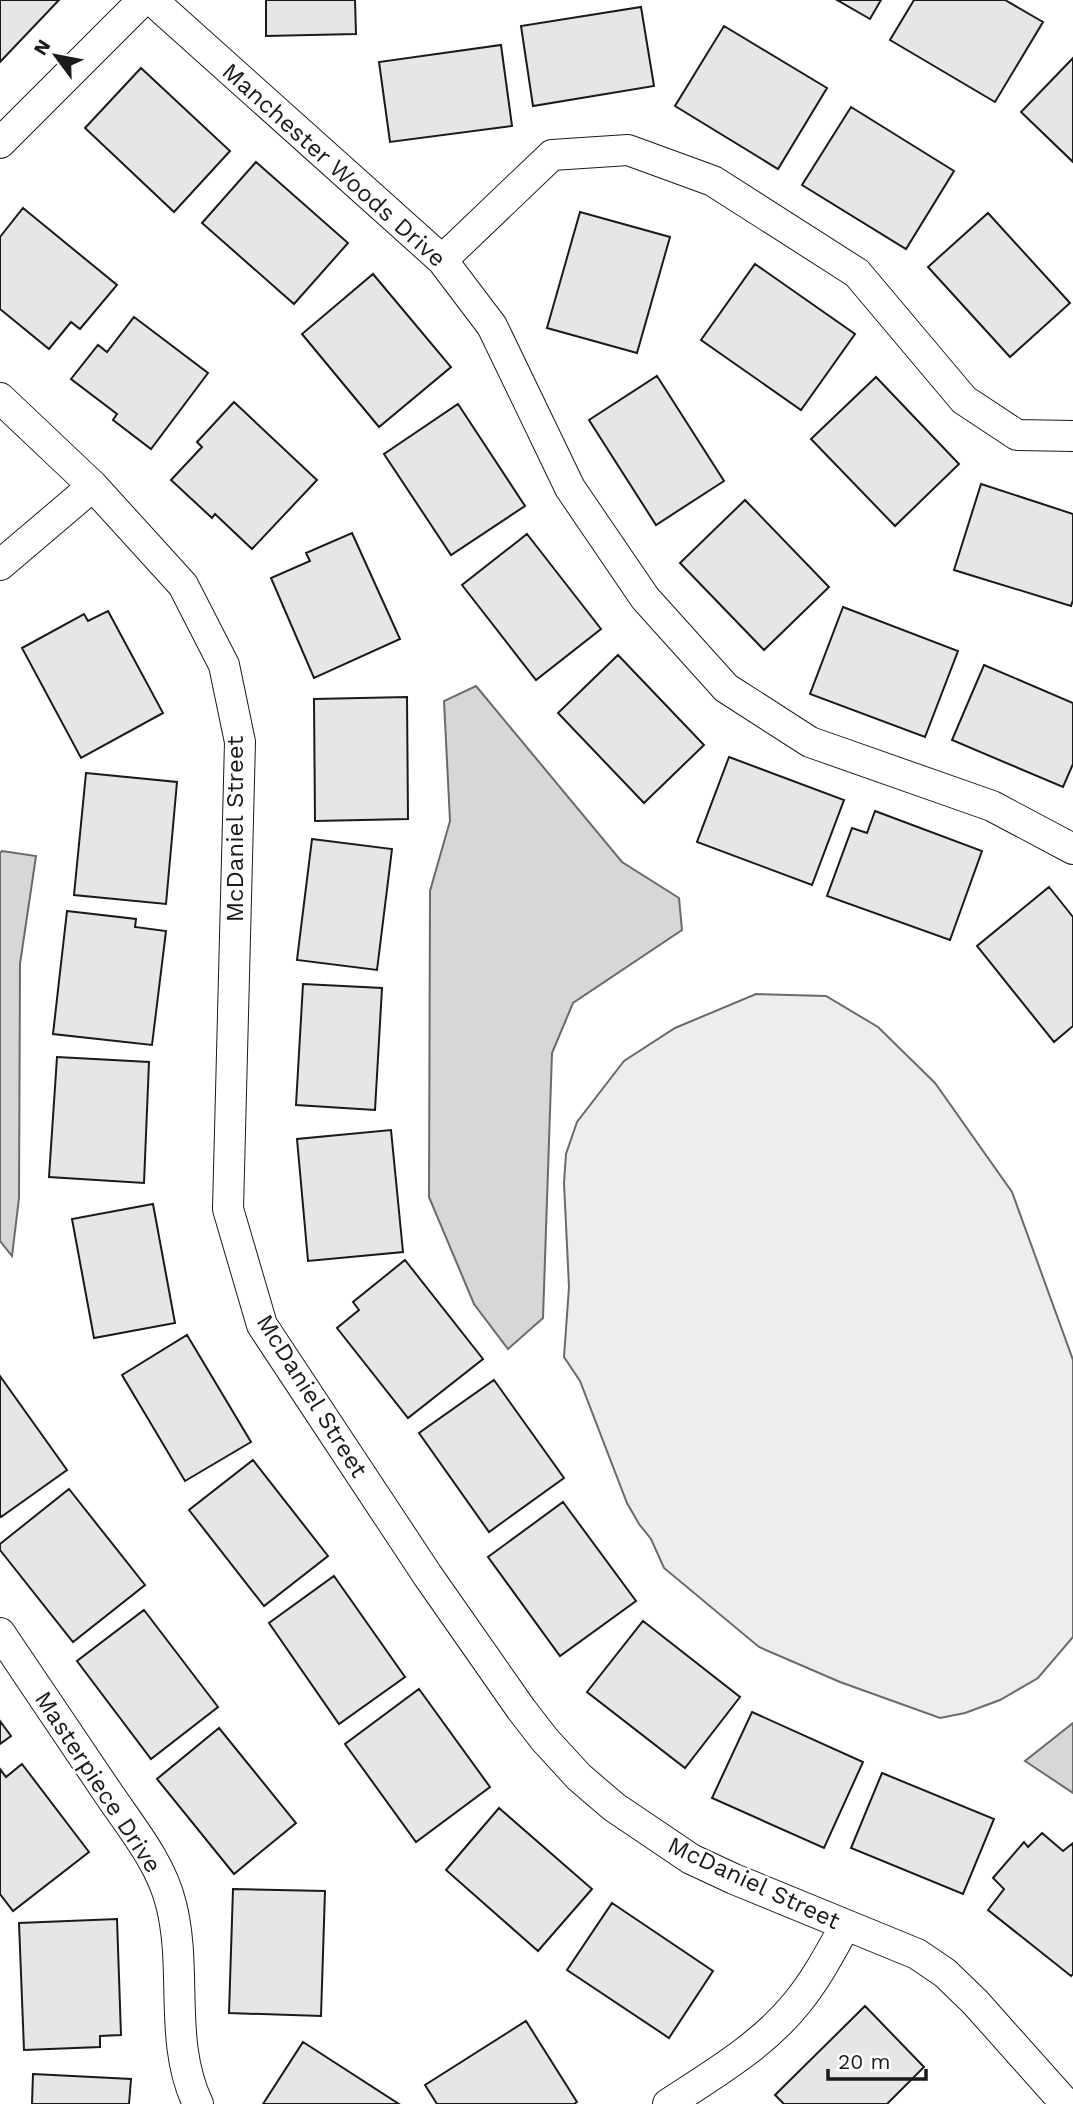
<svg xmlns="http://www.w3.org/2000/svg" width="1073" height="2104" viewBox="0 0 1073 2104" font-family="'Work Sans',sans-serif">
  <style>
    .built { fill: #ededed; stroke: #6a6a6a; stroke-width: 2 }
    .water { fill: #d7d7d7; stroke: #6a6a6a; stroke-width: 2 }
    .building { fill: #e6e6e6; stroke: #1a1a1a; stroke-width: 2 }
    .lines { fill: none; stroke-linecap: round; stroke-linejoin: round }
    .street-casing { stroke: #1a1a1a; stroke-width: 32 }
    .street { stroke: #fff; stroke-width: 30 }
    .labels { text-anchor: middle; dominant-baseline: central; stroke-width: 5; stroke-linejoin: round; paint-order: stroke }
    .street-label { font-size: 24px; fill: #1a1a1a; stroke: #fff }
  </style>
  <rect width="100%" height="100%" fill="#fff"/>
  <path class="built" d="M 756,994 L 826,996 L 878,1027 L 935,1083 L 1012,1192 L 1073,1360 L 1073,1637 L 1038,1678 L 1000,1700 L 965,1713 L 940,1718 L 840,1682 L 759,1647 L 664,1568 L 651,1539 L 639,1524 L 627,1503 L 580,1381 L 564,1357 L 569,1287 L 564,1183 L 566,1154 L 577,1122 L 624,1061 L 675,1028 Z"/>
  <path class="water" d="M 476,686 L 622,862 L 679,898 L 682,930 L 573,1003 L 552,1053 L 543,1318 L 508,1349 L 474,1304 L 429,1197 L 430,891 L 450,821 L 444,701 Z
    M 2,851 L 36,856 L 20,964 L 19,1198 L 12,1256 L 0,1241 L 0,853 Z
    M 1073,1723 L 1073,1793 L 1025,1761 Z"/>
  <path class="building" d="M 0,0 L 59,0 L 0,62 Z
    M 266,0 L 355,0 L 356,34 L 266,36 Z
    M 837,0 L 881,0 L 870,19 Z
    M 914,0 L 1005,0 L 1043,22 L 995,102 L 890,40 Z
    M 641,7 L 654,86 L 533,106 L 521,26 Z
    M 724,26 L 827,88 L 778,169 L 675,106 Z
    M 501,45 L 512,126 L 390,142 L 379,62 Z
    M 1073,58 L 1073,162 L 1021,112 Z
    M 141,68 L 230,151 L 174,212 L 85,128 Z
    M 851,107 L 954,171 L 906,249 L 802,185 Z
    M 256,162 L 348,243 L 294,304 L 202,223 Z
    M 23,208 L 117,285 L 80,329 L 71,322 L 49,349 L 0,309 L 0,237 Z
    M 580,212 L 670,237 L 637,353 L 547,328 Z
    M 988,213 L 1070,303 L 1010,357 L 928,267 Z
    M 755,264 L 855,334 L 801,410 L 701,340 Z
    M 373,274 L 451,367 L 379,427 L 302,334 Z
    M 134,317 L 208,373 L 151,449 L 113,420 L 117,414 L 71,379 L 98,345 L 107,352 Z
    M 657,376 L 724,481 L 656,525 L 589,420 Z
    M 876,377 L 959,464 L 895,526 L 811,439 Z
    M 234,402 L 317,480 L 252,549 L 215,514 L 212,518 L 171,480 L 202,447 L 197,442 Z
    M 458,404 L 525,506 L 451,555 L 384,454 Z
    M 981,484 L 1073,514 L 1073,600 L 1071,606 L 954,570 Z
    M 745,500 L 829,587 L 764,650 L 680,563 Z
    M 352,533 L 400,639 L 314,678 L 271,578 L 310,561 L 306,553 Z
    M 527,534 L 601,629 L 536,680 L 462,585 Z
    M 843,607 L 958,651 L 925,737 L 810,694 Z
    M 108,611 L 163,713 L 81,758 L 22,648 L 84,614 L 88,621 Z
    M 618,655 L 704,745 L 644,803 L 558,713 Z
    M 984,665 L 1073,703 L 1073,764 L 1063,787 L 952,740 Z
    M 407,697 L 408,819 L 315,821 L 314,699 Z
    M 729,757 L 844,800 L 812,885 L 697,842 Z
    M 86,773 L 177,782 L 166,904 L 74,895 Z
    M 875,811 L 982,851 L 950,940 L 827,896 L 852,828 L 867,833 Z
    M 312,839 L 392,849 L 377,970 L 297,960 Z
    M 1049,887 L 1073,917 L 1073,1026 L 1054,1042 L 977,946 Z
    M 67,911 L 136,919 L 135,927 L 166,931 L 152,1045 L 53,1034 Z
    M 303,984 L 382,988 L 375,1110 L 296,1105 Z
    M 57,1057 L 149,1062 L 144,1183 L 49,1177 Z
    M 391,1130 L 403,1252 L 308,1261 L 297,1139 Z
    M 153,1204 L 175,1323 L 94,1338 L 72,1219 Z
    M 405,1260 L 483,1359 L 408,1418 L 337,1328 L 359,1310 L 353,1302 Z
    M 187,1335 L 251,1442 L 185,1481 L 122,1375 Z
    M 0,1376 L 67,1470 L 1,1517 L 0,1515 Z
    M 494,1380 L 564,1478 L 489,1532 L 419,1433 Z
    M 253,1460 L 328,1556 L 264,1606 L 189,1510 Z
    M 69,1489 L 145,1585 L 73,1642 L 0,1550 L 0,1544 Z
    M 563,1502 L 636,1601 L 560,1656 L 488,1557 Z
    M 334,1576 L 405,1677 L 339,1724 L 269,1623 Z
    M 144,1610 L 218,1707 L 151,1759 L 77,1661 Z
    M 643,1621 L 740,1697 L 685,1768 L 587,1692 Z
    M 419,1689 L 490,1787 L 416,1842 L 345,1744 Z
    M 752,1712 L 863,1762 L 824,1848 L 712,1798 Z
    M 0,1721 L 11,1736 L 0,1744 Z
    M 219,1728 L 296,1823 L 234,1874 L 157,1779 Z
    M 22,1764 L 89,1852 L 13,1911 L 0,1894 L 0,1769 L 6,1777 Z
    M 882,1773 L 994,1819 L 963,1894 L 851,1848 Z
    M 499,1808 L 592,1889 L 538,1951 L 446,1870 Z
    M 1042,1833 L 1063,1851 L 1073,1843 L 1073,1974 L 1071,1976 L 988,1910 L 1004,1889 L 993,1878 L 1024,1842 L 1028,1847 Z
    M 233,1889 L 325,1891 L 321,2016 L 229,2013 Z
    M 612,1903 L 713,1971 L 669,2038 L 567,1970 Z
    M 117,1919 L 121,2035 L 100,2036 L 100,2047 L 24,2050 L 19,1923 Z
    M 865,2006 L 924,2067 L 887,2104 L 784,2104 L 775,2095 Z
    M 526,2021 L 577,2102 L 574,2104 L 437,2104 L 425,2085 Z
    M 303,2042 L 399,2104 L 263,2104 Z
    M 33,2074 L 131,2079 L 129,2104 L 32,2104 Z"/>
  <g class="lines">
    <defs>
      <path id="street" d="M 152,0 L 442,260 L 492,326 L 570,488 L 645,598 L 726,688 L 810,742 L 992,806 L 1073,849
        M 0,143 L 143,0
        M 442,260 L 552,155 L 628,150 L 713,181 L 857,273 L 964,400 L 1017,435 L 1073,436
        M 0,398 L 93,486 L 183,585 L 224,665 L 240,742 L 228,1209 L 262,1325 L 428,1576 L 521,1709 L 545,1740 L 579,1777 L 614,1807 L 691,1859 L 734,1879 L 917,1954 L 945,1973 L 975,2002 L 1066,2104
        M 0,565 L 93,486
        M 0,1633 C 36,1686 72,1740 108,1793 C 131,1827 161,1863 171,1904 C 188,1970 168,2041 198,2104
        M 668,2104 C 712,2075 762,2046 796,2004 C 816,1980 830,1953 845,1926"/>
    </defs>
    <use href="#street" class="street-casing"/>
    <use href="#street" class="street"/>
  </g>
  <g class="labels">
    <g class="street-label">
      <text transform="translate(334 165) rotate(42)">Manchester Woods Drive</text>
      <text transform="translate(235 829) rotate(-90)">McDaniel Street</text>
      <text transform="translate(312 1396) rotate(58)">McDaniel Street</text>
      <text transform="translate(98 1782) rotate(57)">Masterpiece Drive</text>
      <text transform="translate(754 1883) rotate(25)">McDaniel Street</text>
    </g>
  </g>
  <g transform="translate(56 56) rotate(302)" stroke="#ffffff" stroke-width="5" paint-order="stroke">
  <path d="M0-5L12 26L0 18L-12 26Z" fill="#1a1a1a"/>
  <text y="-10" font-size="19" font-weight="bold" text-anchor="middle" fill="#1a1a1a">N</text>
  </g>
  <path d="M828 2069v10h98v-10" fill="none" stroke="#1a1a1a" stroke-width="3.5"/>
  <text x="838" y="2069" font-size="21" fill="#1a1a1a" stroke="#ffffff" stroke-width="5" paint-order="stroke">20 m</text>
</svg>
